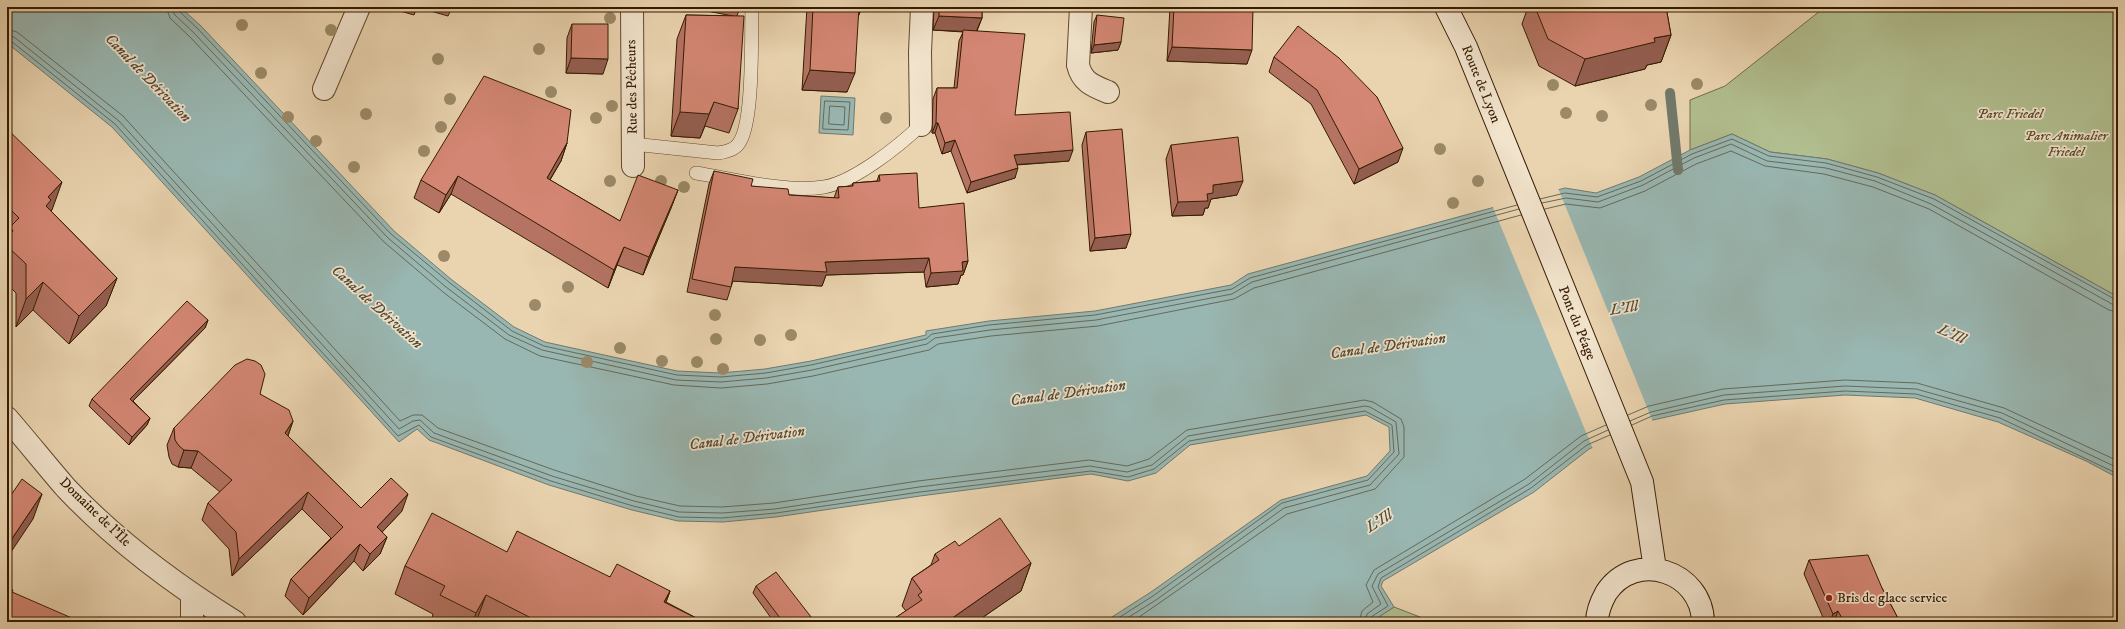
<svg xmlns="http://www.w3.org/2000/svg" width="2125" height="629" viewBox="0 0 2125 629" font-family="'IM FELL DW Pica',serif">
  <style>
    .green { fill: #b1be8f; stroke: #736c48 }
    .water { fill: #99b7b2; stroke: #71796b }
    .pier { fill: #ead4b0 }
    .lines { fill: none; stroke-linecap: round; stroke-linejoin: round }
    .shore { stroke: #676959; stroke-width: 1 }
    .stream { stroke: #71796b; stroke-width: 10 }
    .service-casing { stroke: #62492c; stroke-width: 14 }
    .minor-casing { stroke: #62492c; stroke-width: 24 }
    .secondary-casing { stroke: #351b00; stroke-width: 24 }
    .service { stroke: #f1e3cc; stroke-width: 13 }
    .minor { stroke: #f1e3cc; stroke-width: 22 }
    .secondary { stroke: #f1e3cc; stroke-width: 22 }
    .tree { fill: #9b8967 }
    .wall { fill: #b57363; stroke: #351b00 }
    .shaded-wall { fill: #945e50; stroke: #351b00 }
    .building { fill: #d38673; stroke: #351b00 }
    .poi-dot { fill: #8f2418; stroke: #f1e3cc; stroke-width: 1.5 }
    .labels { text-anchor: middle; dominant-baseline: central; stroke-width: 3.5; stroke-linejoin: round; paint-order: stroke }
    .street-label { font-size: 14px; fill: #351b00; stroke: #f1e3cc }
    .park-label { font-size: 14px; font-style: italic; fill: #5a4c2b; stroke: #f1e3cc }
    .poi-label { font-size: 14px; fill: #351b00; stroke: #f1e3cc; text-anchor: start }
    .water-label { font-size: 15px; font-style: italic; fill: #534a35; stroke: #f1e3cc }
  </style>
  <rect width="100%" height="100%" fill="#ead4b0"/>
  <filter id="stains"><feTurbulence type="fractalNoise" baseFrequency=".005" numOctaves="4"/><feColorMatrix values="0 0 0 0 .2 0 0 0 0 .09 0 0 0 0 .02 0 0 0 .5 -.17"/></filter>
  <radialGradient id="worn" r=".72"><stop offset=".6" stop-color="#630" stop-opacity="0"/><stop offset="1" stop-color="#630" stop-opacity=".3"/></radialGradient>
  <path class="green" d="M 1825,7 L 2118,7 L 2118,297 L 1935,195 L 1878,173 L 1827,159 L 1770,152 L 1732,134 L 1690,150 L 1690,100 L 1725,86 Z
    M 1394,607 L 1420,617 L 1414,622 L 1371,622 Z"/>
  <path class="water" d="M 7,7 L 180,7 L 201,26 L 394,231 L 452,280 L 514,327 L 545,342 L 677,371 L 720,373 L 765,369 L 811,361 L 926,335 L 926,331 L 989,321 L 1095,311 L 1231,285 L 1248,274 L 1565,188 L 1596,193 L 1639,177 L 1690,150 L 1732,134 L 1770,152 L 1827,159 L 1878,173 L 1935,195 L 2118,297 L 2118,478 L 2086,461 L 1998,422 L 1915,398 L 1845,395 L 1725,404 L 1653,420 L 1589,449 L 1534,492 L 1383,581 L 1381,586 L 1394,607 L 1371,622 L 1104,622 L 1151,592 L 1281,500 L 1367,476 L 1390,451 L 1389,427 L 1366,415 L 1190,445 L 1156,473 L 1128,481 L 1091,474 L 920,496 L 776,517 L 723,522 L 678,521 L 632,510 L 549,485 L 429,440 L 417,429 L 399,442 L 112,127 L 7,43 Z
    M 821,96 L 855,98 L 853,135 L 819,133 Z"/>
  <path class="pier" d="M 1558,188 L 1653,422 L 1593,449 L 1492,205 Z"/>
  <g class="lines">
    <path class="shore" d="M 166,7 L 170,18 L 190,37 L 384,242 L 443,292 L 505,339 L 540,356 L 674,385 L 721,388 L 767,384 L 813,376 L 929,350 L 938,344 L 991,336 L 1098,326 L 1234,299 L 1254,288 L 1521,215
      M 172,7 L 174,14 L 194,33 L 388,238 L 446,287 L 509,335 L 542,350 L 676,380 L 721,382 L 766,378 L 812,370 L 927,344 L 935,338 L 990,330 L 1096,320 L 1232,294 L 1252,282 L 1519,209
      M 177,7 L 179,11 L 198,29 L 391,234 L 450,283 L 512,331 L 544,346 L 677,375 L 721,377 L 766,373 L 811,365 L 926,339 L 932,334 L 989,325 L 1095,315 L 1232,289 L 1250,278 L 1517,205
      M 7,29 L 17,32 L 123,116 L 400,421 L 413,415 L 422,415 L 438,428 L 554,470 L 636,496 L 680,506 L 722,507 L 774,503 L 918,481 L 1089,460 L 1127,466 L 1149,459 L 1187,430 L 1364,400 L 1373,402 L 1401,419 L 1404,427 L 1404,457 L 1375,489 L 1287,514 L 1132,622
      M 7,35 L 14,37 L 119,121 L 399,429 L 413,421 L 420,420 L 434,433 L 552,476 L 634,501 L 679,512 L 722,513 L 775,509 L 919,487 L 1090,466 L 1127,472 L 1152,465 L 1188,436 L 1365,406 L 1370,407 L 1396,422 L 1399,454 L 1370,485 L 1284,508 L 1156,600 L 1121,622
      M 7,40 L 11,41 L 115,124 L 398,436 L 419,425 L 431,437 L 551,481 L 633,506 L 679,517 L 722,518 L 776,513 L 920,492 L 1091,471 L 1128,477 L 1154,469 L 1189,441 L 1365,411 L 1392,425 L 1394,452 L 1368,480 L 1282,503 L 1153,596 L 1112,622
      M 825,101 L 850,102 L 848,130 L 823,129 Z
      M 830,106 L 845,107 L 844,125 L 829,124 Z
      M 1540,199 L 1565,193 L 1597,197 L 1641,181 L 1692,154 L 1732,139 L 1769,156 L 1826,163 L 1877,177 L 1934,199 L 2118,301
      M 1542,203 L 1566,198 L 1598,202 L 1643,185 L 1694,158 L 1731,144 L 1767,161 L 1826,168 L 1875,181 L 1931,204 L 2112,304 L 2118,306
      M 1545,209 L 1566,204 L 1600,208 L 1645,191 L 1696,164 L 1731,151 L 1765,166 L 1824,174 L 1873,187 L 1929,209 L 2109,310 L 2118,312
      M 1628,415 L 1649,406 L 1723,389 L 1845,380 L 1917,383 L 2004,408 L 2118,461
      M 1630,421 L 1651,412 L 1724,395 L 1845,386 L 1916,389 L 2002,413 L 2118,468
      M 1632,425 L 1652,416 L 1724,400 L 1845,391 L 1916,394 L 2000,418 L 2118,474
      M 1359,622 L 1362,611 L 1373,602 L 1366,585 L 1374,570 L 1525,479 L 1581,436 L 1606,425
      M 1365,622 L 1367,614 L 1381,604 L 1372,586 L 1378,574 L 1529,484 L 1584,441 L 1608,430
      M 1370,622 L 1371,617 L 1388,606 L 1378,587 L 1381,578 L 1531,488 L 1587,445 L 1610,435"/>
    <path class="stream" d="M 1670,93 L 1678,170"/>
    <defs>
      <path id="service" d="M 633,144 L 718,153 C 725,152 735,150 739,143 C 754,122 751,36 752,7
        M 696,173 C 733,179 787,193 824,187 C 854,182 899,146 921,125"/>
      <path id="minor" d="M 632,7 L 633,166
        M 1081,7 L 1078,65 C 1082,82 1093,86 1108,92
        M 324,89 L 359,7
        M 921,125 L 920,52 L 922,7
        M 7,418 C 27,441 46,465 66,488 C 115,540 174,584 235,622
        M 192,622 L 192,596"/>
      <path id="secondary" d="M 1446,7 L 1466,47 L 1642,482 L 1655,569
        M 1597,622 C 1597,612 1601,602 1606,593 C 1635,549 1702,571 1703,622"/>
    </defs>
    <use href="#service" class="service-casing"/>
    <use href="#minor" class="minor-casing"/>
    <use href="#secondary" class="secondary-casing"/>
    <use href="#service" class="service"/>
    <use href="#minor" class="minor"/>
    <use href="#secondary" class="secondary"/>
  </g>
  <g class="tree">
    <circle cx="610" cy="18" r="6"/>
    <circle cx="242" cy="25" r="6"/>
    <circle cx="331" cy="30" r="6"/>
    <circle cx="539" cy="49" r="6"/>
    <circle cx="438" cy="59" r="6"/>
    <circle cx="261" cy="73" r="6"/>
    <circle cx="1697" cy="84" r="6"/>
    <circle cx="1553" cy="85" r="6"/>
    <circle cx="551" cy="92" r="6"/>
    <circle cx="450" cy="99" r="6"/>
    <circle cx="1651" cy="105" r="6"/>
    <circle cx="612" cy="106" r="6"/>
    <circle cx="1566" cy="113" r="6"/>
    <circle cx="366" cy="114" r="6"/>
    <circle cx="1602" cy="116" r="6"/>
    <circle cx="288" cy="117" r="6"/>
    <circle cx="596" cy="118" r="6"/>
    <circle cx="886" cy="118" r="6"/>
    <circle cx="441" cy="127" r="6"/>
    <circle cx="316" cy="141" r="6"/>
    <circle cx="1440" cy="149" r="6"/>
    <circle cx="424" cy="151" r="6"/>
    <circle cx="354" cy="167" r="6"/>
    <circle cx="610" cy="181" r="6"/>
    <circle cx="661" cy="181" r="6"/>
    <circle cx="1478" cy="181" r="6"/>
    <circle cx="684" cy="187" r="6"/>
    <circle cx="1453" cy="203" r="6"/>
    <circle cx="444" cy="256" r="6"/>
    <circle cx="568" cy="287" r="6"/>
    <circle cx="535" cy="305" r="6"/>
    <circle cx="715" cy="315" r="6"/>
    <circle cx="791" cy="335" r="6"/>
    <circle cx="716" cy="339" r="6"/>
    <circle cx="760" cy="340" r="6"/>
    <circle cx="620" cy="348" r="6"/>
    <circle cx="662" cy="361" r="6"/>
    <circle cx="587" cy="362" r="6"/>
    <circle cx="697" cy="362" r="6"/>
    <circle cx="723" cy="369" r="6"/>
  </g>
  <path class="wall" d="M 390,7 L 452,7 L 448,16 L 417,7 L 414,15 L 390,8 Z
    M 686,7 L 740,7 L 737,16 L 738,109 L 729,133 L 705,126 L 700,138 L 671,136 L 677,39 L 686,15 L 733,16 Z
    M 807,7 L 862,7 L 858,17 L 847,92 L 802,90 Z
    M 934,7 L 982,7 L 982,18 L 977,31 L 1015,115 L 1069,161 L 1017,165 L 1015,178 L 967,193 L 951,151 L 942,154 L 935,133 L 932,133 L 933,99 L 937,88 L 954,88 L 959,41 L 963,32 L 933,30 Z
    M 1170,7 L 1253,7 L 1247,64 L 1167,61 Z
    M 1528,7 L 1666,7 L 1671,35 L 1661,62 L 1647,65 L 1645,69 L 1575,86 L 1539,66 L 1522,24 Z
    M 1097,15 L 1121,42 L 1118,50 L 1091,53 L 1094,22 Z
    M 572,24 L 603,74 L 566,73 L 567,38 Z
    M 1274,57 L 1377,97 L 1398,162 L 1354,184 L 1311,104 L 1269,72 Z
    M 7,129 L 52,210 L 51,211 L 117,278 L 106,306 L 69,344 L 33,310 L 16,327 L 16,293 L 7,284 Z
    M 1086,132 L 1126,248 L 1090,251 L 1082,145 Z
    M 567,143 L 561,161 L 550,180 L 620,221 L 678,190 L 671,208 L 643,275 L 617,265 L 608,288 L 451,194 L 439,213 L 414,198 L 421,180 Z
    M 1171,145 L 1237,195 L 1211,199 L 1208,208 L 1205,208 L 1203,215 L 1172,216 L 1166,159 Z
    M 714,171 L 751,186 L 789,195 L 834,198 L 838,187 L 852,186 L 853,183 L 877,181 L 879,175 L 919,208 L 968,261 L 963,275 L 961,275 L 958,284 L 926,287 L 924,272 L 826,275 L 822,286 L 733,281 L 731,287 L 727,300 L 687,292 L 709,184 Z
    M 208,320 L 205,328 L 133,401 L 150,418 L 147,425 L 129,445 L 89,406 L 92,399 Z
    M 260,394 L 293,421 L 288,436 L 361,508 L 402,511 L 382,532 L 387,537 L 380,554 L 363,571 L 354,561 L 303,615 L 285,596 L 291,579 L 331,538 L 302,509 L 232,576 L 229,549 L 202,520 L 208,503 L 220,492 L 191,468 L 178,467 L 172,464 L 169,457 L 167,445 L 174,428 Z
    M 959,546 L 1031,563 L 1021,591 L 976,622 L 889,622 L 906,611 L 902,606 L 912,578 L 931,565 L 935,554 Z
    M 507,552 L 610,577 L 670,591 L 666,602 L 704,622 L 431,622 L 433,614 L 395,594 L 405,566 Z
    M 1809,560 L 1882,588 L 1900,622 L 1825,622 L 1804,574 Z
    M 756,586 L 815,622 L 774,622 L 753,593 Z"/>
  <path class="shaded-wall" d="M 856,7 L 862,7 L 858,17 Z
    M 939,16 L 982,18 L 976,32 L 933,30 Z
    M 1671,35 L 1661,62 L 1647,65 L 1645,69 L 1575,86 L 1585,59 L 1654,38 Z
    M 1121,42 L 1118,50 L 1091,53 L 1094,45 Z
    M 1172,47 L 1252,50 L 1247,64 L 1167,61 Z
    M 571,58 L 608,59 L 603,74 L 566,73 Z
    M 810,70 L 855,73 L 847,92 L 802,90 Z
    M 714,102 L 700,138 L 671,136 L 680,112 Z
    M 936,123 L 938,123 L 935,133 L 932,133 Z
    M 955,140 L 951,151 L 942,154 L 945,143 Z
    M 567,143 L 561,161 L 540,196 L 547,178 Z
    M 1403,148 L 1398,162 L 1354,184 L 1359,169 Z
    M 1073,150 L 1069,161 L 1010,165 L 1014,155 Z
    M 1018,168 L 1015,178 L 967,193 L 971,182 Z
    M 458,176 L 451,194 L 439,213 L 446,195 Z
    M 1243,181 L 1237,195 L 1211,199 L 1208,208 L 1205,208 L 1203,215 L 1172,216 L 1178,202 L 1207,194 L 1213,185 Z
    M 62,182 L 52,210 L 45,217 L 41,229 L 48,197 Z
    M 678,190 L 671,208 L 643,275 L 649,257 Z
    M 1131,234 L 1126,248 L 1090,251 L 1095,238 Z
    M 624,247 L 617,265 L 608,288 L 614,270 Z
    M 929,258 L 924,272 L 826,275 L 822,286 L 730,281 L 735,267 L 825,262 Z
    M 968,261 L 963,275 L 961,275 L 958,284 L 926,287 L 931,273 L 962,262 Z
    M 117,278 L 106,306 L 69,344 L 79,316 Z
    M 43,282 L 33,310 L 16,327 L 26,299 Z
    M 208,320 L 205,328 L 127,407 L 130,399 Z
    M 150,418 L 147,425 L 129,445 L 132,437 Z
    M 293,421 L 287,438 L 285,433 Z
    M 184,450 L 198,451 L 191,468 L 178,467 Z
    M 308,492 L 302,509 L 232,576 L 239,559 Z
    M 42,494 L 33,519 L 7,558 L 7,546 Z
    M 408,494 L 402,511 L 371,544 L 377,527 Z
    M 387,537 L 380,554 L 363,571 L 370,554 Z
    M 360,544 L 354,561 L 303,615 L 309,598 Z
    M 1031,563 L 1021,591 L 976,622 L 948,622 L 948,621 Z
    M 670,591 L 660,619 L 664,602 Z
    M 486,595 L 476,622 L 473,622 L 476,613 Z
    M 1838,611 L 1834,622 L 1830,622 L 1833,614 Z"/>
  <path class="building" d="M 813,7 L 859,7 L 855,73 L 810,70 Z
    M 939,7 L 982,7 L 982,18 L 939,16 Z
    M 1174,7 L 1253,7 L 1252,50 L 1172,47 Z
    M 1535,7 L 1666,7 L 1671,35 L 1654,38 L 1655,42 L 1585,59 L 1548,39 Z
    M 686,15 L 744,16 L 738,109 L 714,102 L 709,114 L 680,112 Z
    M 1097,15 L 1124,18 L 1121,42 L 1094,45 Z
    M 572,24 L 608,24 L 608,59 L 571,58 Z
    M 1298,26 L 1339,58 L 1377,97 L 1403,148 L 1359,169 L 1317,90 L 1274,57 Z
    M 963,30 L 1025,34 L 1015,115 L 1070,112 L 1073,150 L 1014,155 L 1018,168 L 971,182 L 955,140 L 945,143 L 938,123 L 936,123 L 937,88 L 957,88 Z
    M 484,76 L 571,110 L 567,143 L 547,178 L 620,221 L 638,175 L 678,190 L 649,257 L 624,247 L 614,270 L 458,176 L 446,195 L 421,180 Z
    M 7,129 L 62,182 L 48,197 L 51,200 L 46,206 L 117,278 L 79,316 L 43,282 L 26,299 L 26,264 L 7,246 L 7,238 L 13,231 L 10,227 L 19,218 L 7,206 Z
    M 1122,129 L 1131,234 L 1095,238 L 1086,132 Z
    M 1238,137 L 1243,181 L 1213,185 L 1213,193 L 1207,194 L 1208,201 L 1178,202 L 1171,145 Z
    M 714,171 L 753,179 L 751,186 L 788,189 L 789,195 L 839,198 L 838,187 L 853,186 L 853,183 L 880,181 L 879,175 L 917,173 L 919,208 L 964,203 L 968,261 L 962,262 L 963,271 L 931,273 L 929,258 L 825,262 L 827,272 L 735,267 L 731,287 L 692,279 Z
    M 187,301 L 208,320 L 130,399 L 150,418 L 132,437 L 92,399 Z
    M 247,359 L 255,361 L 261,365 L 265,374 L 260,394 L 289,410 L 293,421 L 285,433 L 361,508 L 391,478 L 408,494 L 377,527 L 387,537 L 370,554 L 360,544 L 309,598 L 291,579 L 343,527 L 308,492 L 239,559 L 236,532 L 208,503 L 232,480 L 198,451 L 184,450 L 179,446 L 175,440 L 174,428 L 235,365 Z
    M 22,479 L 42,494 L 7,546 L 7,501 Z
    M 432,513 L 507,552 L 517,531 L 610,577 L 617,564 L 670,591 L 664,602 L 704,622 L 539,622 L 486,595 L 476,613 L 440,595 L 445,586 L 405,566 Z
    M 1000,518 L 1031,563 L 948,621 L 949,622 L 889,622 L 922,600 L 918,595 L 922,592 L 912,578 L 939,560 L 935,554 L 955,541 L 959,546 Z
    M 1868,555 L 1882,588 L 1900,622 L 1844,622 L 1838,611 L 1833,614 L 1809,560 Z
    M 776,572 L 815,622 L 783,622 L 756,586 Z
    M 7,588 L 13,590 L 12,592 L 81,622 L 7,622 Z
    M 99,617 L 110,622 L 97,622 Z
    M 86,618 L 94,622 L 84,622 Z"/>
  <circle class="poi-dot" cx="1829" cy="598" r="4"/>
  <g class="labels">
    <g class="street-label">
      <text transform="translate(1481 84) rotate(68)">Route de Lyon</text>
      <text transform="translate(632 87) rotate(-91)">Rue des Pêcheurs</text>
      <text transform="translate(1577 323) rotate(68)">Pont du Péage</text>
      <text transform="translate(95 512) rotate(44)">Domaine de l'Île</text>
    </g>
    <g class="park-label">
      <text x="2010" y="114">Parc Friedel</text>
      <text x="2066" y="136">Parc Animalier<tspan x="2066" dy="16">Friedel</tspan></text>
    </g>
    <g class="poi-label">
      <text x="1837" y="598">Bris de glace service</text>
    </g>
    <g class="water-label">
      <text transform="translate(148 78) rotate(46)">Canal de Dérivation</text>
      <text transform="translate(377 307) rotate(42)">Canal de Dérivation</text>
      <text transform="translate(1624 308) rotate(-9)">L'Ill</text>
      <text transform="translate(1952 334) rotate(24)">L'Ill</text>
      <text transform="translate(1388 346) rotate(-8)">Canal de Dérivation</text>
      <text transform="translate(1068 393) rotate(-8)">Canal de Dérivation</text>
      <text transform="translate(747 438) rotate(-7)">Canal de Dérivation</text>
      <text transform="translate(1379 521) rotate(-33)">L'Ill</text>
    </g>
  </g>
  <rect width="2125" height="629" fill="none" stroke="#ead4b0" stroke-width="24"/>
  <rect x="8" y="8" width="2109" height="613" fill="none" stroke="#351b00" stroke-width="2"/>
  <rect x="12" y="12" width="2101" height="605" fill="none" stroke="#351b00"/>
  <rect width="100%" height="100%" filter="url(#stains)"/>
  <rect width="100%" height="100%" fill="url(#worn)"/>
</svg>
